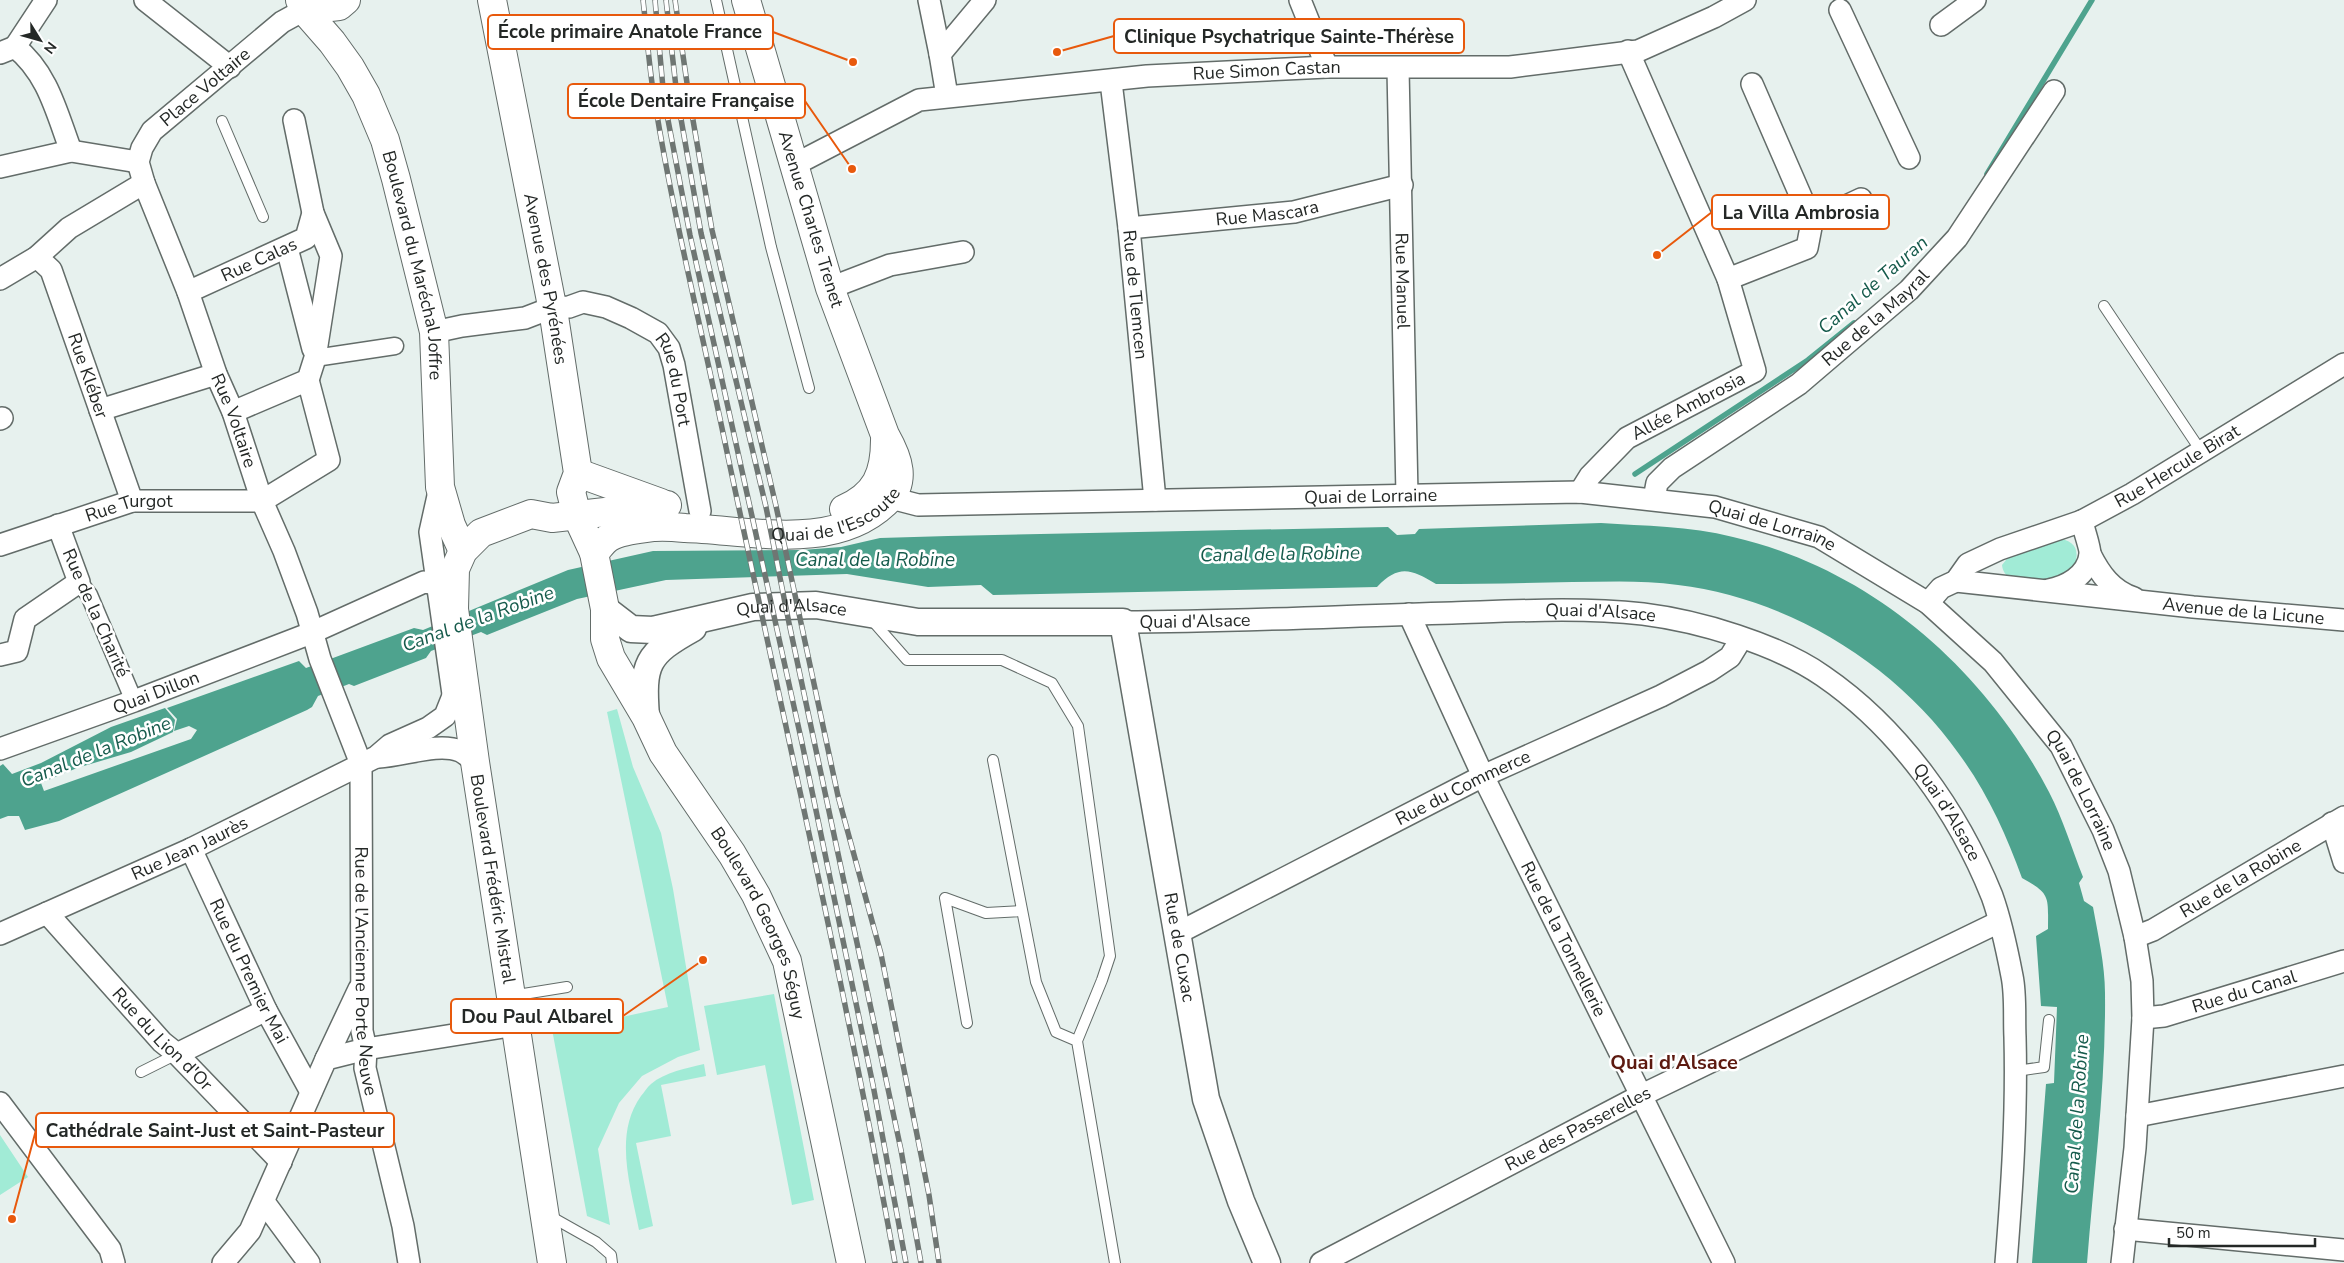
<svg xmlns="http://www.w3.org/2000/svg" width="2344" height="1263" viewBox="0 0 2344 1263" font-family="'Nunito Sans',sans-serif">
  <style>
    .green { fill: #a1ebd6 }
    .water { fill: #4ea38e }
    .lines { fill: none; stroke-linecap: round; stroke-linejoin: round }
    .stream { stroke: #4ea38e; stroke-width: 5.5 }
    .service-casing { stroke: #636c69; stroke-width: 12 }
    .pedestrian-casing { stroke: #636c69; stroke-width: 19 }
    .minor-casing { stroke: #636c69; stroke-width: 24 }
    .tertiary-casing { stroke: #636c69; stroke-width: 29 }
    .secondary-casing { stroke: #636c69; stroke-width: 30 }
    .service { stroke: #fff; stroke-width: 10 }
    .pedestrian { stroke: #fff; stroke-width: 16 }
    .minor { stroke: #fff; stroke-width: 21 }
    .tertiary { stroke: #fff; stroke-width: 26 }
    .secondary { stroke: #fff; stroke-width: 28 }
    .rail-casing { stroke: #6f7673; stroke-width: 5.5 }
    .rail { stroke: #fff; stroke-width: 4; stroke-dasharray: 11; stroke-linecap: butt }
    .labels { text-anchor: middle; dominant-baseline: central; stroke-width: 5; stroke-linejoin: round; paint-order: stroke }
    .street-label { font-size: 18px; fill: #242826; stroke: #fff }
    .water-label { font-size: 19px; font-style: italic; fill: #165b4c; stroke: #fff }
    .quarter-label { font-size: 20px; font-weight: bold; fill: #5d1a10; stroke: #fff }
    .leader { fill: none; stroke: #e8590c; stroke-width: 2 }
    .callout-dot { fill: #e8590c; stroke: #fff; stroke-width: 2 }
    .callout { fill: #fff; stroke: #e8590c; stroke-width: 2 }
    .callout-label { font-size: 19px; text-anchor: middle; font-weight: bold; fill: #242826 }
  </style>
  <rect width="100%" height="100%" fill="#e7f1ee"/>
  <path class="green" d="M 2055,538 C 2076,540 2081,550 2073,570 C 2056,578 2005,593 2002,565 L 2010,555 Z
    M 617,709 L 633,767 L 661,833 L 673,889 L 700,1050 L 678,1057 L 642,1076 L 619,1103 L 598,1149 L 610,1225 L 587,1216 L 551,1024 L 559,1006 L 570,1004 L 576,1027 L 668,1007 L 607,712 Z
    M 774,994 L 814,1200 L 792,1205 L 765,1065 L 717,1075 L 704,1006 Z
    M 704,1064 L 706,1076 L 661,1085 L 671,1136 L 636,1143 L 653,1226 L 639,1230 C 631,1187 613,1135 641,1096 C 644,1093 647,1087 651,1084 C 665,1072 687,1068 704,1064 Z
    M 0,1135 L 28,1177 L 0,1195 Z"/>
  <path class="water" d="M 1601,523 C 1645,526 1689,526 1733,537 C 1871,569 1984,668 2049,792 C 2063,819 2072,849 2083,877 L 2079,883 L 2084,901 L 2093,907 C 2098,935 2105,965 2105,993 C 2106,1083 2094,1174 2087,1263 L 2032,1263 L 2046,1084 L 2054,1083 L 2057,1007 L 2041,1006 L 2036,936 L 2048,929 C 2048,897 2051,894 2022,878 C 2006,834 1987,792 1959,754 C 1896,664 1787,598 1678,585 C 1643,580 1607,582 1572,582 C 1527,583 1481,584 1436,584 C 1411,569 1399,564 1377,587 L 993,595 L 981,585 L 928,587 L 847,574 L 666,580 L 577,599 L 487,635 L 481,632 L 431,651 L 426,658 L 354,686 L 349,684 L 318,696 L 312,707 L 307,710 L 59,821 L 25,830 L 19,816 L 8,816 L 0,819 L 0,766 L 3,764 L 12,774 L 41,763 L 111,727 L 165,708 L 175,720 L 173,732 L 131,752 L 77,768 L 41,783 L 44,791 L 191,739 L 197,730 L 189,726 L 174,731 L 177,719 L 167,708 L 299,661 L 306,668 L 414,628 L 423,630 L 568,570 L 653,551 L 802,550 L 841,547 L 880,538 L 948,536 L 1388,527 L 1397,535 L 1415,534 L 1419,529 Z"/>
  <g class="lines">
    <path class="stream" d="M 1987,174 L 2092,0
      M 1635,474 L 1808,360 L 1854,323"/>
    <defs>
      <path id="service" d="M 716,0 L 771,247 L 809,388
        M 222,121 L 263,217
        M 2104,306 L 2201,451
        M 871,619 L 907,660 L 1002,660 L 1052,683 L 1078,726 L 1110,956 L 1102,980 L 1077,1041 L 1115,1263
        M 993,760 L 1036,982 L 1056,1032 L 1077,1041
        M 511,996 L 567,987
        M 967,1023 L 945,898 L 986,913 L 1022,911
        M 2016,1071 L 2044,1067 L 2049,1020
        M 141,1072 L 177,1054
        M 548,1215 L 596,1242 L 611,1255 L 612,1263"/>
      <path id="pedestrian" d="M 315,358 L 395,346
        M 79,582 L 89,595 L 134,701"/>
      <g id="minor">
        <path d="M 145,0 L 230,67"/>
        <path d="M 929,0 L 940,54"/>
        <path d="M 1300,0 L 1327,67"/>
        <path id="s1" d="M 304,10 L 282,22 L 152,131 L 142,148 L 138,162 L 144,183 L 188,292 L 216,374 L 233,412 L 262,501 L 284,551 L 307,613 L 320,659 L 361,764 L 362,1031 L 366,1049 L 365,1068 L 403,1226 L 409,1263"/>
        <path d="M 1840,10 L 1909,158"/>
        <path d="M 1941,25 L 1975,0"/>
        <path d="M 15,47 L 46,0"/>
        <path d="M 1628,51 L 1728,279 L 1807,248 L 1812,222 L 1861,199"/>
        <path d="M 0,53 L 15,47 C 48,73 57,114 71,151"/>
        <path id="s2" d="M 1398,69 L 1407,495"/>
        <path d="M 1752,84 L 1812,222"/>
        <path id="s3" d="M 1112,90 L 1129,228 L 1155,500"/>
        <path d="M 947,96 L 940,54 L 985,0"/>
        <path id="s4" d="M 794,165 L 919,100 L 1147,76 L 1327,67 L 1510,67 L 1638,51 L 1714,17 L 1745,0"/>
        <path d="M 0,167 L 71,151 L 138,162"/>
        <path id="s5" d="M 1129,228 L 1294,212 L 1402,185"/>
        <path d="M 287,248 L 313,349"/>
        <path id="s6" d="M 37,257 L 51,270 L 132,501"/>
        <path d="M 0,279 L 37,257 L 69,228 L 144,183"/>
        <path d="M 830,288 L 890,265 L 963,252"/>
        <path id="s7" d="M 188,292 L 306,238 L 313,213"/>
        <path id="s8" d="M 434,332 L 462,326 L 525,318 L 551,308 L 569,307 L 583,302 L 606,307 L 631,318 L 658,333 L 669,348 L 674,365 L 700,511"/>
        <path d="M 100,410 L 216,374"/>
        <path d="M 233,412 L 308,380 L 315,358 L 331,256 L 313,213 L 294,120"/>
        <path d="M 0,419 L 2,418"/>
        <path d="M 440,487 L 430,532 L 453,694"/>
        <path id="s9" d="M 878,492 L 891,498 L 918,505 L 1580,492 L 1715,507 L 1819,537 L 1928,603 L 1993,662 L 2061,746 L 2103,830 L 2119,871 L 2135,937 L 2142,981 L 2143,1018 L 2135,1148 L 2122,1263"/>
        <path id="s10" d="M 1580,492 L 1590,476 L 1627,438 L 1755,371 L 1728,279"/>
        <path id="s11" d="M 1654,499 L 1657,483 L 1672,468 L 1799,384 L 1909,290 L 1957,238 L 2054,91"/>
        <path d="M 262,501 L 329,460 L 308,380"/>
        <path id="s12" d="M 0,545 L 132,501 L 262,501"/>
        <path d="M 2090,554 C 2100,574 2112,591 2134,598"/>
        <path id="s13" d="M 1956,581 L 2193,607 L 2344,620"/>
        <path d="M 2048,590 C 2066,587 2087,576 2090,555 C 2091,549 2083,528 2082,521"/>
        <path id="s14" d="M 1928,603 L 1941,588 L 1956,581 L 1968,564 L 2000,549 L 2082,521 L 2132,494 L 2344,364"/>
        <path id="s15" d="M 1409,614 L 1483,776 L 1724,1263"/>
        <path id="s16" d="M 1123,622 C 1232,622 1342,616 1452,613 C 1515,611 1580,607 1643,614 C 1699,621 1777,644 1823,676 C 1899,728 1958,811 1992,896 C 2001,921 2007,950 2012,976 C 2016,995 2014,1017 2015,1037 C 2017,1113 2012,1188 2006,1263"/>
        <path d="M 0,655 L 17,651 L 25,619 L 79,582 L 58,525"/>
        <path id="s17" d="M 0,749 L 134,701 L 311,633 L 424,582 L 436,584"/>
        <path d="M 379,757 C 403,756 438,742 460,751 C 465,753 470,758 475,762"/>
        <path d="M 2332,823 L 2344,862"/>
        <path id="s18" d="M 191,849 L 266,1010 L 311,1092"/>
        <path id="s19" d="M 47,913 L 162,1042 L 177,1054 L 281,1162"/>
        <path id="s20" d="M 1178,933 L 1483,776 L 1661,696 L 1709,671 L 1730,657 L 1741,639"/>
        <path id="s21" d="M 0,934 L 191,849 L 376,757 L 390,745 L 428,728 L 445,716 L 453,696"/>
        <path id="s22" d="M 2135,937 L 2153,930 L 2344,817"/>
        <path id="s23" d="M 2143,1018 L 2164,1016 L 2344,961"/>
        <path d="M 177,1054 L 266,1010"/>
        <path d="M 326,1059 L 359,989"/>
        <path d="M 0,1103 L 110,1249 L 114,1263"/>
        <path d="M 2137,1116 L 2344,1076"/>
        <path d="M 264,1202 L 309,1263"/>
        <path d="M 2125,1229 L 2344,1250"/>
        <path d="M 223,1263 L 250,1231 L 326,1059 L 366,1049 L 516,1025"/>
        <path id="s24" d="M 1321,1263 L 1640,1096 L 1999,922"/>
      </g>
      <g id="tertiary">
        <path id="s25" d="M 605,609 L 631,629 L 653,630 L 753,607 L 816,605 L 918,622 L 1123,622 L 1206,1099 L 1241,1201 L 1267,1263"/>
        <path d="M 646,717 C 642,664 646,654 693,628"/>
      </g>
      <g id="secondary">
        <path id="s26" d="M 300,0 L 304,10 L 332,42 L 350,67 L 366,95 L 385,140 L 396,179 L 434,332 L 440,487 L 451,525 L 463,551"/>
        <path id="s27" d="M 492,0 L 554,316 L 578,473 L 571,492 L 577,516 L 594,553 L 605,609 L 605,639 L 611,658 L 646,717 L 663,753 L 732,854 L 756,895 L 787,961 L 851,1263"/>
        <path d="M 304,10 L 339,6 L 346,0"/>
        <path d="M 578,473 L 661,503"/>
        <path d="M 844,509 C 876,495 885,474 885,440"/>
        <path id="s28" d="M 594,553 C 599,548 604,540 610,537 C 622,530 641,529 654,527 C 664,526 675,527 685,528 C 749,530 833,552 885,503 C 908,482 898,458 885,435 L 830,288 L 746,0"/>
        <path d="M 552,1263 L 475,762 L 454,609 L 455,569 L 463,551 L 481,533 L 531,514 L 552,518 L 667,505"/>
      </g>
    </defs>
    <use href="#service" class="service-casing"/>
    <use href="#pedestrian" class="pedestrian-casing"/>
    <use href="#minor" class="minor-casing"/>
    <use href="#tertiary" class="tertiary-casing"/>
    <use href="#secondary" class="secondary-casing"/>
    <use href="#service" class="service"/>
    <use href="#pedestrian" class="pedestrian"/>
    <use href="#minor" class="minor"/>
    <use href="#tertiary" class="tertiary"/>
    <use href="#secondary" class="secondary"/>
    <defs>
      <path id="rail" d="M 643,0 C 647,34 649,69 655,103 C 674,220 703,335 727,452 C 784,722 846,991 895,1263
        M 655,0 L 664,99 L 690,235 L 802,743 L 873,1085 L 906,1263
        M 666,0 L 677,96 L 701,233 L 766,507 L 789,623 L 901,1150 L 921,1263
        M 675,0 L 689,97 L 712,230 L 776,506 L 838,796 L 881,954 L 929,1195 L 939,1263"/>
    </defs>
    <use href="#rail" class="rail-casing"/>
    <use href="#rail" class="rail"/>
  </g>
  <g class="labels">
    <g class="street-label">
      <text stroke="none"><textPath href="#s4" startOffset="490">Rue Simon Castan</textPath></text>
      <text transform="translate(205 87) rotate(-40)">Place Voltaire</text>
      <text stroke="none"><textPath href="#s5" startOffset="139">Rue Mascara</textPath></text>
      <text transform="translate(811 219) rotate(73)">Avenue Charles Trenet</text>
      <text stroke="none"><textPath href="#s7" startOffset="78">Rue Calas</textPath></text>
      <text stroke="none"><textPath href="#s26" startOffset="294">Boulevard du Maréchal Joffre</textPath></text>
      <text stroke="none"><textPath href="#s27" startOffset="284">Avenue des Pyrénées</textPath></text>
      <text stroke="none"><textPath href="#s2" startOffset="212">Rue Manuel</textPath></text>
      <text stroke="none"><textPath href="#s3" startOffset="206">Rue de Tlemcen</textPath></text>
      <text stroke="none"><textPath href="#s11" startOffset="291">Rue de la Mayral</textPath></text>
      <text stroke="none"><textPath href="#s6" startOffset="131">Rue Kléber</textPath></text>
      <text stroke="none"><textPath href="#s8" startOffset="285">Rue du Port</textPath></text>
      <text stroke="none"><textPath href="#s10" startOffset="141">Allée Ambrosia</textPath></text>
      <text stroke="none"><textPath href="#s1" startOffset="505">Rue Voltaire</textPath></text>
      <text stroke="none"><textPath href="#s14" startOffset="289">Rue Hercule Birat</textPath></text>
      <text stroke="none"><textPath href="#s9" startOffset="495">Quai de Lorraine</textPath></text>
      <text stroke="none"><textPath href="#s28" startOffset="255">Quai de l'Escoute</textPath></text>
      <text stroke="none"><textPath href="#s12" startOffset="135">Rue Turgot</textPath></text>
      <text stroke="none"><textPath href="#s9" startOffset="900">Quai de Lorraine</textPath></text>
      <text stroke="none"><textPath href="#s13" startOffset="289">Avenue de la Licune</textPath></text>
      <text stroke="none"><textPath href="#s25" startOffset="196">Quai d'Alsace</textPath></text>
      <text transform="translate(96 613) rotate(66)">Rue de la Charité</text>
      <text stroke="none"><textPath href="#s16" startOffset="478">Quai d'Alsace</textPath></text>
      <text stroke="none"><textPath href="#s16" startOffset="72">Quai d'Alsace</textPath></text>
      <text stroke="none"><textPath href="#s17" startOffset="166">Quai Dillon</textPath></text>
      <text stroke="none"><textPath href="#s20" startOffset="320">Rue du Commerce</textPath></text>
      <text stroke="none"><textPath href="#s9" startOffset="1320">Quai de Lorraine</textPath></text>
      <text stroke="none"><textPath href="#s16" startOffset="898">Quai d'Alsace</textPath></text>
      <text stroke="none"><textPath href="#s21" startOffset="208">Rue Jean Jaurès</textPath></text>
      <text stroke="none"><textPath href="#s22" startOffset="121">Rue de la Robine</textPath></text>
      <text transform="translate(493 879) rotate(81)">Boulevard Frédéric Mistral</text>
      <text stroke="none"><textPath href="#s27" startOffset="979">Boulevard Georges Séguy</textPath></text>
      <text stroke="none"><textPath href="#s15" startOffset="360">Rue de la Tonnellerie</textPath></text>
      <text stroke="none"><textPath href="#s25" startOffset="859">Rue de Cuxac</textPath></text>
      <text stroke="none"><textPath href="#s1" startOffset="1079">Rue de l'Ancienne Porte Neuve</textPath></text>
      <text stroke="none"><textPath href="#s18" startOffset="135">Rue du Premier Mai</textPath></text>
      <text stroke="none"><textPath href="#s23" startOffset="105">Rue du Canal</textPath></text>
      <text stroke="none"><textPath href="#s19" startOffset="171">Rue du Lion d'Or</textPath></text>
      <text stroke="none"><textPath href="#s24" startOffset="290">Rue des Passerelles</textPath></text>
    </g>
    <g class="water-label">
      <text transform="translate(1873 285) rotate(-41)">Canal de Tauran</text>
      <text transform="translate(1280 554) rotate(-1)">Canal de la Robine</text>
      <text x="875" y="560">Canal de la Robine</text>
      <text transform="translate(478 619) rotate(-20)">Canal de la Robine</text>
      <text transform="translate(96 752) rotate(-22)">Canal de la Robine</text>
      <text transform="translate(2077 1114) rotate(-86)">Canal de la Robine</text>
    </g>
    <g class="quarter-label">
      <text x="1674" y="1062">Quai d'Alsace</text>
    </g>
  </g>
  <path class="leader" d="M853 62L773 32M1057 52L1114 36M852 169L805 101M1657 255L1712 212M703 960L623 1016M12 1219L36 1130"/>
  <g class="callout-dot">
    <circle cx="853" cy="62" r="5"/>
    <circle cx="1057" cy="52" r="5"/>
    <circle cx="852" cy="169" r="5"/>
    <circle cx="1657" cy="255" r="5"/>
    <circle cx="703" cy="960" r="5"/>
    <circle cx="12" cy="1219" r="5"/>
  </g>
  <g class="callout">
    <rect x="488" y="15" width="285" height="34" rx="5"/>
    <rect x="1114" y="19" width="350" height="34" rx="5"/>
    <rect x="568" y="84" width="237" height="34" rx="5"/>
    <rect x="1712" y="195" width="177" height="34" rx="5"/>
    <rect x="451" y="999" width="172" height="34" rx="5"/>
    <rect x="36" y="1113" width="358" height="34" rx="5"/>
  </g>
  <g class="callout-label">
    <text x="630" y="38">École primaire Anatole France</text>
    <text x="1289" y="43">Clinique Psychatrique Sainte-Thérèse</text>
    <text x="686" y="107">École Dentaire Française</text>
    <text x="1801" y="219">La Villa Ambrosia</text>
    <text x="537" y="1023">Dou Paul Albarel</text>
    <text x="215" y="1137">Cathédrale Saint-Just et Saint-Pasteur</text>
  </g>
  <g transform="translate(40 40) rotate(127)" stroke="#ffffff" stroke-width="4" paint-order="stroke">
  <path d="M0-4L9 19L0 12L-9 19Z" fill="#242826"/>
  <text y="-8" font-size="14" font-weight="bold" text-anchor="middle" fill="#242826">N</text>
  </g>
  <path d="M2169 1238v8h146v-8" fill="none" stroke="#242826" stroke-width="2.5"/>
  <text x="2176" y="1238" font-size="15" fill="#242826" stroke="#ffffff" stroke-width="4" paint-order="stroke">50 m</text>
</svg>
